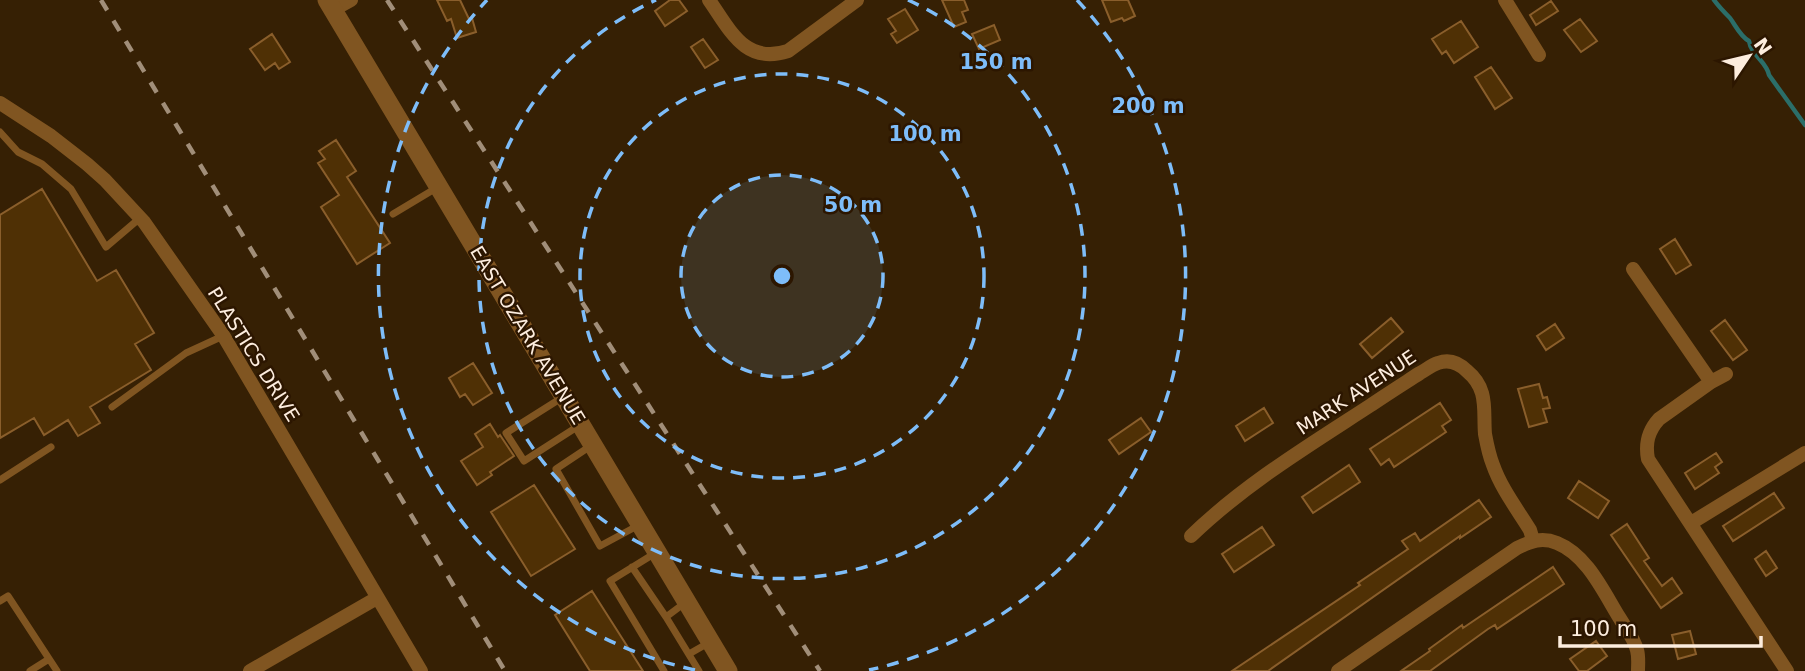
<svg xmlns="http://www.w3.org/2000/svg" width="1805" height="671" viewBox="0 0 1805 671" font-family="'DejaVu Sans',sans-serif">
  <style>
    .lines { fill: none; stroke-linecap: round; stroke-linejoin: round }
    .stream { stroke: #2b6e69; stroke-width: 4.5 }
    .building { fill: #4f3005; stroke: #8a5e2b; stroke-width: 2 }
    .service { stroke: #805521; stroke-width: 7 }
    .minor { stroke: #805521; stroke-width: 14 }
    .secondary { stroke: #805521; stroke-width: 19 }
    .rail { stroke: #a18e79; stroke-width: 4.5; stroke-dasharray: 12 12; stroke-linecap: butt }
    .ring { fill: none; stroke: #7ebdf9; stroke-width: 3.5; stroke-dasharray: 12 9 }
    .labels { text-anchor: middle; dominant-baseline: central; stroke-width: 5; stroke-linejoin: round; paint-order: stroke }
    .street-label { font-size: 19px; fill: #fdedde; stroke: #2c1600 }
    .centre { fill: #7ebdf9; stroke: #2c1600; stroke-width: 3.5 }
    .ring-label { font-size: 21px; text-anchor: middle; font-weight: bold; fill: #7ebdf9; stroke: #2c1600; stroke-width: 5; stroke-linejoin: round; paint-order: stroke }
  </style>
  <rect width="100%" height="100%" fill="#362004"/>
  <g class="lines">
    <path class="stream" d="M 1714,0 C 1719,7 1724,12 1730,18 C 1736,26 1740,36 1749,41 C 1751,55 1767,62 1769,75 L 1805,125"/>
  </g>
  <path class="building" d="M 437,0 L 460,0 L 469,19 L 472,18 L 476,32 L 457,38 L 451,19 L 447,21 Z
    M 670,0 L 679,0 L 687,11 L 665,26 L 655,11 Z
    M 942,0 L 964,0 L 968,10 L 962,12 L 966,22 L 954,27 Z
    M 1102,0 L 1128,0 L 1135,16 L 1124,21 L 1122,18 L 1111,22 Z
    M 1551,1 L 1558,11 L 1536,25 L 1530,15 Z
    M 905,9 L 918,30 L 897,43 L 891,34 L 896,31 L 888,19 Z
    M 1580,19 L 1597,41 L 1581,52 L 1564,30 Z
    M 1461,21 L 1478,47 L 1454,63 L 1446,51 L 1442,54 L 1432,39 Z
    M 994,25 L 1000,40 L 979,49 L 972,34 Z
    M 272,34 L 290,62 L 279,69 L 275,63 L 265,70 L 250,49 Z
    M 703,39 L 718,60 L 705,68 L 691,47 Z
    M 1491,67 L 1512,98 L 1495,109 L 1475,77 Z
    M 336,140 L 356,171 L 347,177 L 390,243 L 357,264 L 321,207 L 339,195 L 318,163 L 325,159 L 319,151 Z
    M 42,189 L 97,281 L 116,270 L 154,333 L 135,344 L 151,370 L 90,407 L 100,423 L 78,436 L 68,420 L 44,435 L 34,418 L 0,438 L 0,215 Z
    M 1675,239 L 1691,265 L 1676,274 L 1660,249 Z
    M 1391,318 L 1403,332 L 1372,358 L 1360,344 Z
    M 1725,320 L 1747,350 L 1733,360 L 1711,331 Z
    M 1555,324 L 1564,338 L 1546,350 L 1537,336 Z
    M 473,363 L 492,393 L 473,405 L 465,394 L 460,397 L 449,378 Z
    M 1539,384 L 1543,398 L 1547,397 L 1550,408 L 1543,409 L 1547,422 L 1529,427 L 1518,389 Z
    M 1440,403 L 1451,420 L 1442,426 L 1446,432 L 1394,467 L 1389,459 L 1381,465 L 1370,449 Z
    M 1264,408 L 1273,423 L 1245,441 L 1236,426 Z
    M 1141,418 L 1151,432 L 1119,454 L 1109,440 Z
    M 490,424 L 498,437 L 500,435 L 514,456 L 490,472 L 492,475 L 477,485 L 461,461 L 483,447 L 475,434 Z
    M 1716,453 L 1722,462 L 1715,467 L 1719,473 L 1695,489 L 1685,473 Z
    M 1349,465 L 1360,482 L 1313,513 L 1302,497 Z
    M 1579,481 L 1609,501 L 1598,518 L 1568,498 Z
    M 534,485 L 575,549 L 531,576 L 491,512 Z
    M 1774,493 L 1784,508 L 1733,541 L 1723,526 Z
    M 1479,500 L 1491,517 L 1460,538 L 1460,536 L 1268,671 L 1232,671 L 1360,585 L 1358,583 L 1408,549 L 1402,541 L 1415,533 L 1420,541 Z
    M 1627,524 L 1649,558 L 1644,561 L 1662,586 L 1672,578 L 1682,593 L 1661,608 L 1611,535 Z
    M 1262,527 L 1274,545 L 1234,572 L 1222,554 Z
    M 1766,551 L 1777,568 L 1766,576 L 1755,559 Z
    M 1553,567 L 1564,584 L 1497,629 L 1495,625 L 1488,629 L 1430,671 L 1401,671 L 1430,651 L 1429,649 L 1462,625 L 1463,628 Z
    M 592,591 L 643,671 L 590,671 L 555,615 Z
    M 1690,631 L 1696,654 L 1678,659 L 1672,635 Z
    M 1596,641 L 1607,656 L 1587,671 L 1579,671 L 1570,659 Z"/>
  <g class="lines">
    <path class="service" d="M 0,132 L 18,152 L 42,164 L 71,189 L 106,247 L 140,218
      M 393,214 L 438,187
      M 563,397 L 506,433 L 524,461 L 580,425
      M 112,407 L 186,353 L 223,336
      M 592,445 L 556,469 L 600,546 L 639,525
      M 0,480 L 51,447
      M 657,552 L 610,581 L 664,671
      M 632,567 L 666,617 L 699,671
      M 0,601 L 8,596 L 57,671
      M 666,617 L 686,602
      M 689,654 L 710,642
      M 30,671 L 49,659"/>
    <path class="minor" d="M 709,0 C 730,30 745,65 788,51 L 857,0
      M 1505,0 L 1539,55
      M 333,10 L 351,0
      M 0,103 L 51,136 L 87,164 L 105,180 L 144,222 L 223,335 L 421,671
      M 1633,269 L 1711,382
      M 1726,374 L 1711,382 L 1659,419 C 1648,431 1645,443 1648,459 L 1787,671
      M 1691,523 L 1805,453
      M 1191,536 C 1245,484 1308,446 1371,405 C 1387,394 1403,384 1420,373 C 1426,370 1431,365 1438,363 C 1449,359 1459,363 1467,371 C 1489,389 1483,410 1485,434 C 1487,445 1489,455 1493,465 C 1501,488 1517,509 1530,530 L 1533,540
      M 250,671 L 377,598
      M 1338,671 L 1517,548 C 1531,541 1542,537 1557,543 C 1587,555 1603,591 1619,617 C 1625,627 1634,638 1637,650 C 1639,657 1638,664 1638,671"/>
    <path class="secondary" d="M 327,0 L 728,671"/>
    <path class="rail" d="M 101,0 L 505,671
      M 387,0 L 820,671"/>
  </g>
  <circle cx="782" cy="276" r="101" fill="#7ebdf9" fill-opacity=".12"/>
  <g class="ring">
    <circle cx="782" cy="276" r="101"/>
    <circle cx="782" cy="276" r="202"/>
    <path d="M908 0A303 303 0 1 1 656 0"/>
    <path d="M695 670A404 404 0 0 1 487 0M1077 0A404 404 0 0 1 869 670"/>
  </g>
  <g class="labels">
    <g class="street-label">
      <text transform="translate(528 335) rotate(59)">EAST OZARK AVENUE</text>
      <text transform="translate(254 354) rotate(58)">PLASTICS DRIVE</text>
      <text transform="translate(1356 392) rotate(-33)">MARK AVENUE</text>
    </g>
  </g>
  <circle cx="782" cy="276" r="10" class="centre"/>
  <g class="ring-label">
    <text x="996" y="69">150 m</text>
    <text x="1148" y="113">200 m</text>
    <text x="925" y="141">100 m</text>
    <text x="853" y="212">50 m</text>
  </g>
  <g transform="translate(1749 56) rotate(55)" stroke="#2c1600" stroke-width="5" paint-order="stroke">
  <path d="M0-5L12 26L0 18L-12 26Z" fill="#fdedde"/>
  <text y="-10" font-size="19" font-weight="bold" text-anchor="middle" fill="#fdedde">N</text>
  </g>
  <path d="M1560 636v10h201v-10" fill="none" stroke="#fdedde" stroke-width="3.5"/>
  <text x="1570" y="636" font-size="21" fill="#fdedde" stroke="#2c1600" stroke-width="5" paint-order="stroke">100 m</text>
</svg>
